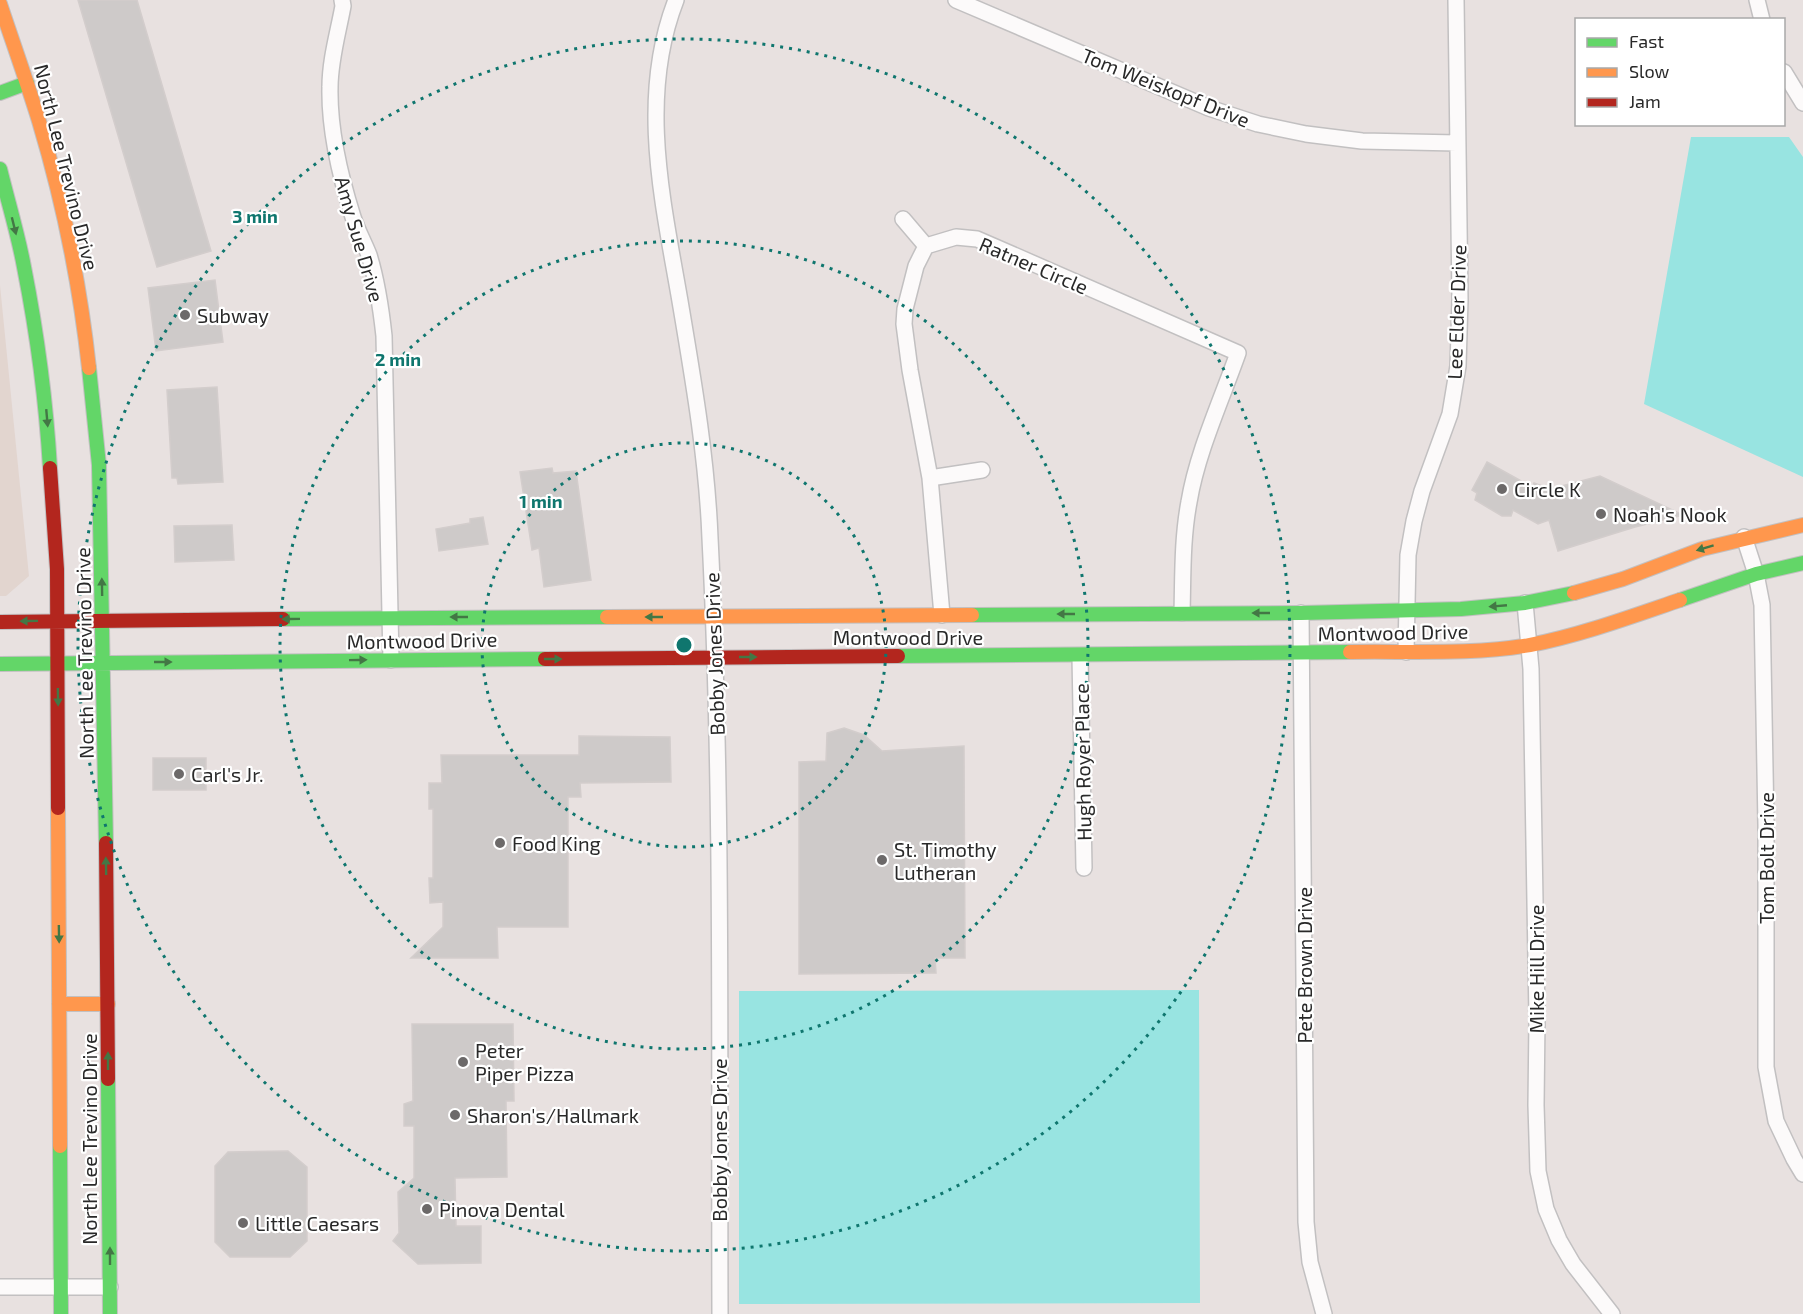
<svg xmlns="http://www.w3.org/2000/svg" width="1803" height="1314" viewBox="0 0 1803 1314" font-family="'Exo 2',sans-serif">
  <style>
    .education { fill: #e2d5cf }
    .water { fill: #98e4e1 }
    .building { fill: #cecac9; stroke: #d3cdcc; stroke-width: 1.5 }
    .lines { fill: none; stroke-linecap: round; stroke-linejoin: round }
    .street-casing { stroke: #c2c0c1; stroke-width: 18 }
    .fast-casing { stroke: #c2c0c1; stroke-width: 16 }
    .slow-casing { stroke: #c2c0c1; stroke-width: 16 }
    .jam-casing { stroke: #c2c0c1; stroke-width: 16 }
    .street { stroke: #fcfafa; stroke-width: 15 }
    .fast { stroke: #63d668; stroke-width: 14 }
    .slow { stroke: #ff974d; stroke-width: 14 }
    .jam { stroke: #b3261e; stroke-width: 14 }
    .oneway { fill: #437745 }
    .ring { fill: none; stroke: #0f766e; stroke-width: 3; stroke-dasharray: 3 6 }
    .poi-dot { fill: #6c6969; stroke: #fff; stroke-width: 2 }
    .labels { text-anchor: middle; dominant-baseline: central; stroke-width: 4.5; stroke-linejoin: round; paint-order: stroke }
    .street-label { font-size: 20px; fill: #292929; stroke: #fff }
    .poi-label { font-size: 20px; fill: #292929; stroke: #fff; text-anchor: start }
    .centre { fill: #0f766e; stroke: #fff; stroke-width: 3 }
    .ring-label { font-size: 18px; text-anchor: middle; font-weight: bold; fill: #0f766e; stroke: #fff; stroke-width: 4.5; stroke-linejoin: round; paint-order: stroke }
  </style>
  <rect width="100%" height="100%" fill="#e8e1e0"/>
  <path class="education" d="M 0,285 L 29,576 L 6,596 L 0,596 Z"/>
  <path class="water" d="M 1691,137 L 1789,137 L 1803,157 L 1803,477 L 1644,404 Z
    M 1199,990 L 1200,1303 L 739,1304 L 739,991 Z"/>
  <path class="building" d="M 78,0 L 137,0 L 211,251 L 157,267 Z
    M 215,280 L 223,342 L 156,351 L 148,288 Z
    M 217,387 L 223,482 L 178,484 L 177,478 L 172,478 L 167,390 Z
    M 1487,462 L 1532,487 L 1534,483 L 1550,489 L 1600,476 L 1683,515 L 1635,527 L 1558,551 L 1549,520 L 1538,524 L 1513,510 L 1511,516 L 1502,516 L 1475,500 L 1477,493 L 1472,490 Z
    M 552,468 L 553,473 L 576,471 L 591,580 L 544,587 L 539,548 L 532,550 L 520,472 Z
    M 483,517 L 488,544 L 439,551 L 436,529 L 470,523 L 470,519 Z
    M 232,525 L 234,560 L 175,562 L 174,526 Z
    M 844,728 L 864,735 L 882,751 L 964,746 L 965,958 L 935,958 L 936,973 L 799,974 L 799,762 L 826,761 L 827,733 Z
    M 579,736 L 670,737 L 671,782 L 580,783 L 581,797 L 568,797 L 568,927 L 497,927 L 498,958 L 411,958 L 443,927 L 443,902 L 430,903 L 429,878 L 433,878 L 433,809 L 429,809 L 429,783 L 442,783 L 441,755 L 579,755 Z
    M 153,758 L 206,758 L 206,790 L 153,790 Z
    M 412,1024 L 513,1024 L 514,1101 L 506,1101 L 507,1177 L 455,1178 L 456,1226 L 481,1226 L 481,1263 L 418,1264 L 393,1241 L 399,1233 L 398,1192 L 414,1178 L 414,1126 L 404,1126 L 404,1104 L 413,1101 Z
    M 288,1151 L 307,1167 L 307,1241 L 290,1257 L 230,1257 L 215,1242 L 215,1166 L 228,1152 Z"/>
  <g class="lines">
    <defs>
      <path id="street" d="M 342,0 L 343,6 C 338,33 330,60 330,87 C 329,131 340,176 353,217 C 357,230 364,242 369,255 C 377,281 381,308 384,336 L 391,660
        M 676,0 C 637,100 664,206 681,307 C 694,384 707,460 710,538 C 723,796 719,1055 720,1314
        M 956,0 L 1209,108 L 1258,124 L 1306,134 L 1362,141 L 1457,143
        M 1757,0 L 1762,20
        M 1784,72 L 1803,103
        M 903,219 L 926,246
        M 930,478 L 982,470
        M 1744,537 L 1756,574 L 1762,605 L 1766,825 L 1766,1067 L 1776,1121 L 1794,1159 L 1803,1174
        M 1525,603 L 1531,669 L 1537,1018 L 1536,1105 L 1538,1171 L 1546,1209 L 1559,1240 L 1573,1264 L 1612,1314
        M 1301,613 L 1306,1222 L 1310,1262 L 1324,1314
        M 942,615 L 930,478 L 910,370 L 904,324 L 905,309 L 916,266 L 926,246 L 956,237 L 977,239 L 1238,353 C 1221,401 1197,453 1189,502 C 1182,539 1183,576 1182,613
        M 1406,652 L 1408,555 L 1414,521 L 1422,491 L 1450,414 L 1458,366 L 1460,300 L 1456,0
        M 1080,656 L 1084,868
        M 0,1287 L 110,1287"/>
      <path id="fast" d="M 0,93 L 27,83
        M 0,169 C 8,202 18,234 24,267 C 37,333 46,400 50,468
        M 89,368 L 99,465 L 106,843
        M 1680,600 L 1756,574 L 1803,563
        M 972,615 L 1301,613 L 1461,609 L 1525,603 L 1574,593
        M 283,619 L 607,617
        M 898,656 L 1350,652
        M 0,664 L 545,659
        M 108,1079 L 110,1314
        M 60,1146 L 61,1314"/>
      <path id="slow" d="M 0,4 C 13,43 27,82 39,121 C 63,201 80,285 89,368
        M 1574,593 L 1623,579 L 1702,549 L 1803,525
        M 607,617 L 972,615
        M 1350,652 C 1408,651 1473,655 1530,645 C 1581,635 1630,617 1680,600
        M 58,808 L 60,1146
        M 59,1004 L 108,1004"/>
      <path id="jam" d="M 50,468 L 57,569 L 58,808
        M 0,622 L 283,619
        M 545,659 L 898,656
        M 106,843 L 108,1079"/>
    </defs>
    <use href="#street" class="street-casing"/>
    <use href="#fast" class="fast-casing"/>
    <use href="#slow" class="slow-casing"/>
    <use href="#jam" class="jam-casing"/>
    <use href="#street" class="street"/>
    <use href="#fast" class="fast"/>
    <use href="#slow" class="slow"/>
    <use href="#jam" class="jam"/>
  </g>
  <defs><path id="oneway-solid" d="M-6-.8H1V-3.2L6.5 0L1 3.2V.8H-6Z" transform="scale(1.5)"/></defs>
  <g class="oneway">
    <use href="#oneway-solid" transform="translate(14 226) rotate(76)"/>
    <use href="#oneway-solid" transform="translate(47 418) rotate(85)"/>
    <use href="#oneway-solid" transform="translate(1705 548) rotate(163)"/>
    <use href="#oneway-solid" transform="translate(102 587) rotate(-91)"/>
    <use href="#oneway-solid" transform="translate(1498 606) rotate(175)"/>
    <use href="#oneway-solid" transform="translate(1261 613) rotate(180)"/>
    <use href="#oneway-solid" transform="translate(1066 614) rotate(180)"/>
    <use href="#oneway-solid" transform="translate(459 617) rotate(180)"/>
    <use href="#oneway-solid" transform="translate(654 617) rotate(180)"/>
    <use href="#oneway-solid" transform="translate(291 619) rotate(179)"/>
    <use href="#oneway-solid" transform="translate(29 621) rotate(179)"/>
    <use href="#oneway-solid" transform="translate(748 657)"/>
    <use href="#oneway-solid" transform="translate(553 659)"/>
    <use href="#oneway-solid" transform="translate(358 660) rotate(-1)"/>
    <use href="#oneway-solid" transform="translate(163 662)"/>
    <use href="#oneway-solid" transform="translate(58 697) rotate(89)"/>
    <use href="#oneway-solid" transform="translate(106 866) rotate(-91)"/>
    <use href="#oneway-solid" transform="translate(59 934) rotate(89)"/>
    <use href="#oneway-solid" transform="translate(108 1061) rotate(-90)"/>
    <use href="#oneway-solid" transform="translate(110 1256) rotate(-90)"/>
  </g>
  <g class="ring">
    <circle cx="684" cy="645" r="202"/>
    <circle cx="684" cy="645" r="404"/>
    <circle cx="684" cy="645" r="606"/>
  </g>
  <g class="poi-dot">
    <circle cx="185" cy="315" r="6"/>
    <circle cx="1502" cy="489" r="6"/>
    <circle cx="1601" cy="514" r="6"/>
    <circle cx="179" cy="774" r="6"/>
    <circle cx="500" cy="843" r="6"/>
    <circle cx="882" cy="860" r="6"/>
    <circle cx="463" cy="1062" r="6"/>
    <circle cx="455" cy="1115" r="6"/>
    <circle cx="427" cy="1209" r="6"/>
    <circle cx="243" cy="1223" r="6"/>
  </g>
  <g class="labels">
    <g class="street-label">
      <text transform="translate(1166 87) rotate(22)">Tom Weiskopf Drive</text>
      <text transform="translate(67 167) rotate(76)">North Lee Trevino Drive</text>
      <text transform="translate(360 239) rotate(74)">Amy Sue Drive</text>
      <text transform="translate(1034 265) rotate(23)">Ratner Circle</text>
      <text transform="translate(1456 312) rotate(-88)">Lee Elder Drive</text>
      <text transform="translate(1393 632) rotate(-1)">Montwood Drive</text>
      <text x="908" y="637">Montwood Drive</text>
      <text transform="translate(422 640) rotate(-1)">Montwood Drive</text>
      <text transform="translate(84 653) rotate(-91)">North Lee Trevino Drive</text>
      <text transform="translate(714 654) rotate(-92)">Bobby Jones Drive</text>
      <text transform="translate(1082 762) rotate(-91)">Hugh Royer Place</text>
      <text transform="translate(1766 858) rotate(-90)">Tom Bolt Drive</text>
      <text transform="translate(1304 965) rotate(-90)">Pete Brown Drive</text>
      <text transform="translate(1536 969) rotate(-90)">Mike Hill Drive</text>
      <text transform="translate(89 1139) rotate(-90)">North Lee Trevino Drive</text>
      <text transform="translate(719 1140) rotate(-90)">Bobby Jones Drive</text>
    </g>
    <g class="poi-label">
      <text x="197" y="315">Subway</text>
      <text x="1514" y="489">Circle K</text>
      <text x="1613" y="514">Noah's Nook</text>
      <text x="191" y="774">Carl's Jr.</text>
      <text x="512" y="843">Food King</text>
      <text x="894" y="849">St. Timothy<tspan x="894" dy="23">Lutheran</tspan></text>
      <text x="475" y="1050">Peter<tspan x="475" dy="23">Piper Pizza</tspan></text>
      <text x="467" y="1115">Sharon's/Hallmark</text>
      <text x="439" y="1209">Pinova Dental</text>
      <text x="255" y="1223">Little Caesars</text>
    </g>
  </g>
  <circle cx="684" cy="645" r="9" class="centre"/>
  <g class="ring-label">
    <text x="255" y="223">3 min</text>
    <text x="398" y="366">2 min</text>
    <text x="541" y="508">1 min</text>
  </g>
  <rect x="1575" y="18" width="210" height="108" fill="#ffffff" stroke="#a9a9a9" stroke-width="1.5"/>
  <rect x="1587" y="38" width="30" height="9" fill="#63d668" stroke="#a9a9a9" stroke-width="1.5"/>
  <text x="1629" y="48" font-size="18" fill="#292929">Fast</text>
  <rect x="1587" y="68" width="30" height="9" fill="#ff974d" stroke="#a9a9a9" stroke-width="1.5"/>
  <text x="1629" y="78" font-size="18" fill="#292929">Slow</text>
  <rect x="1587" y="98" width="30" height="9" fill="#b3261e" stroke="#a9a9a9" stroke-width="1.5"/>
  <text x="1629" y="108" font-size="18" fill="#292929">Jam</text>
</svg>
